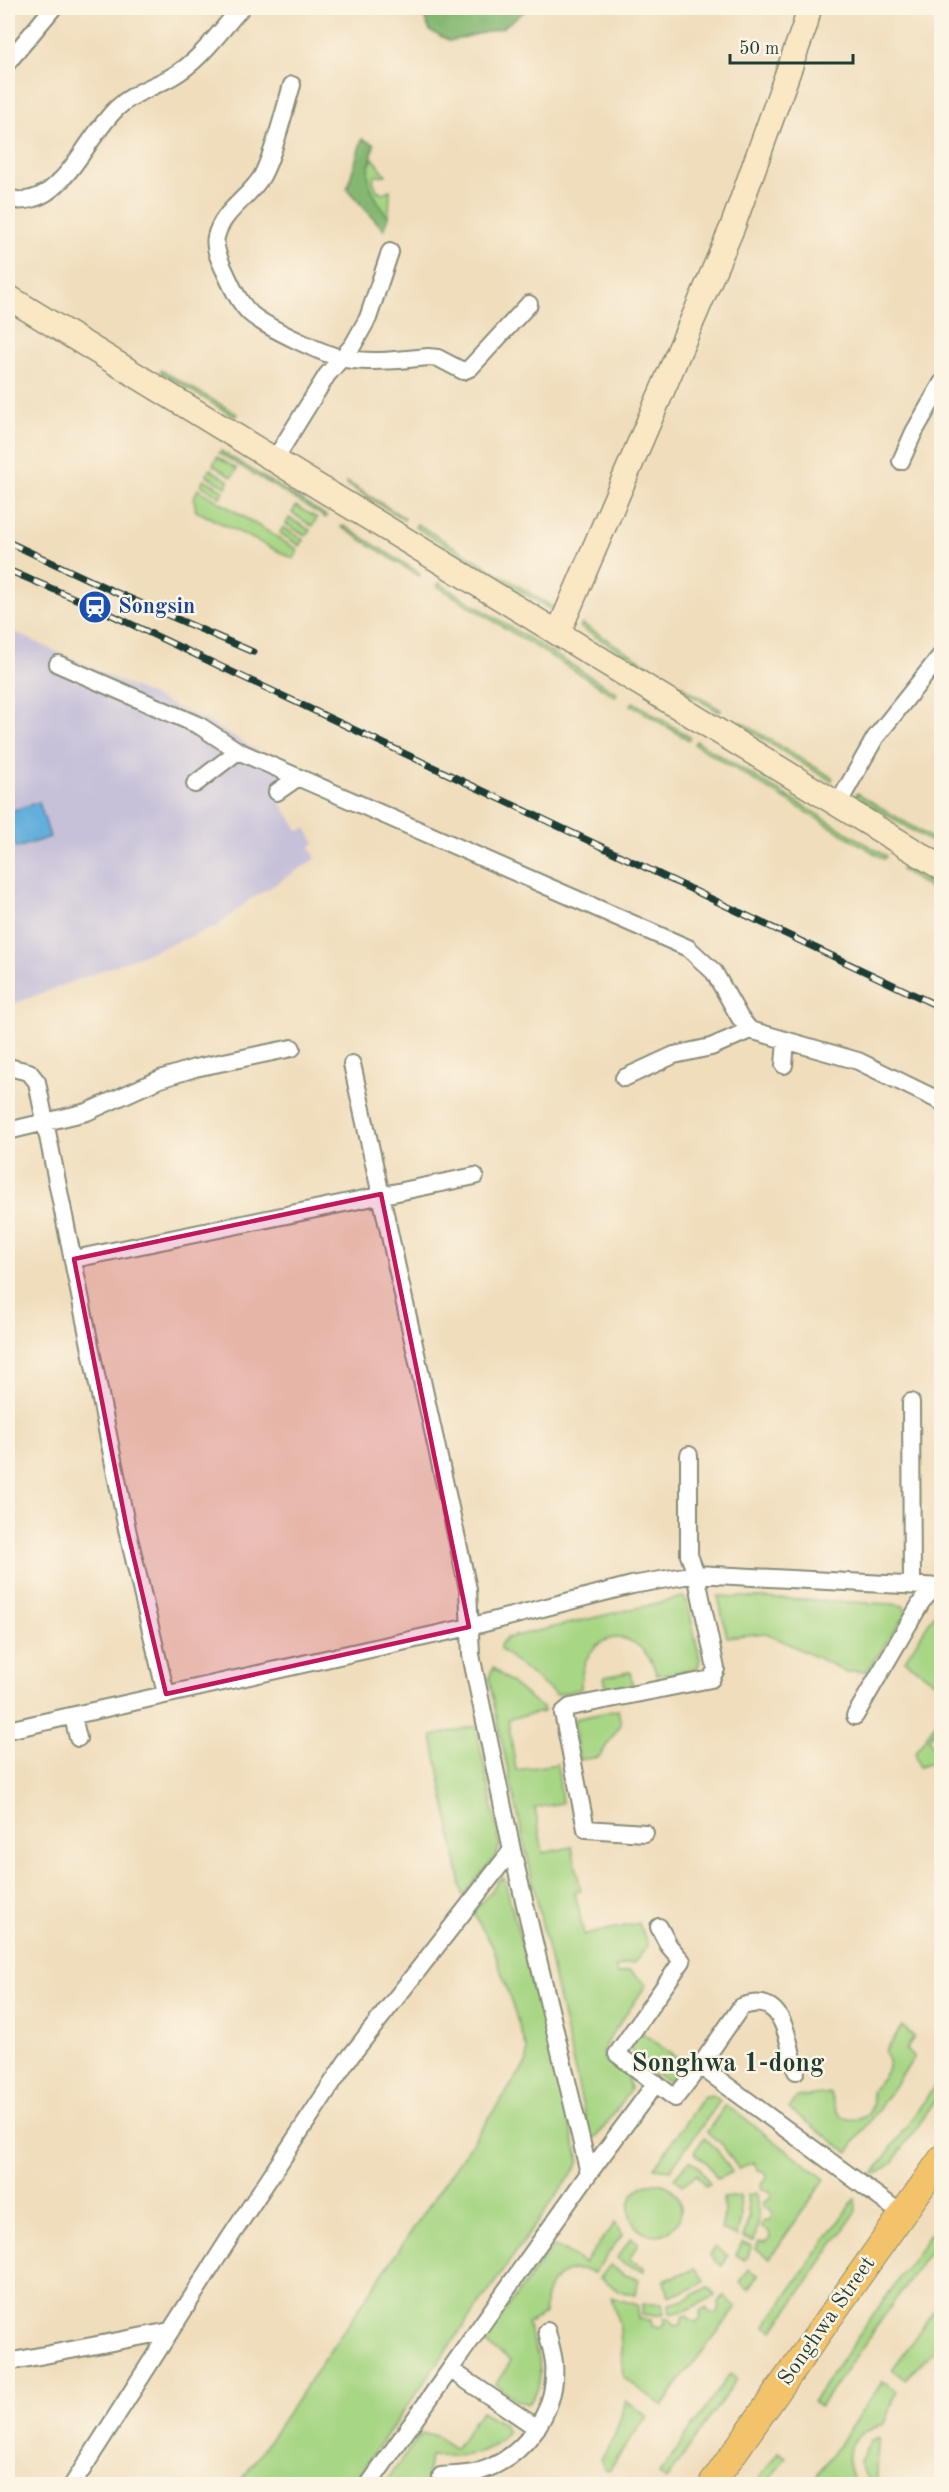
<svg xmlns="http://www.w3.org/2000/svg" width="949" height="2492" viewBox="0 0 949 2492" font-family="'Old Standard TT',serif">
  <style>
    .industrial { fill: #c6c0d9 }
    .green { fill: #a7d684; stroke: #638a5c; stroke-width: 1.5 }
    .forest { fill: #85b772; stroke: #527a53; stroke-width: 1.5 }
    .water { fill: #64afdc; stroke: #427688; stroke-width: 1.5 }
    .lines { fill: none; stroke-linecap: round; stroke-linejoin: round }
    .street-casing { stroke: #888d78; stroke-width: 20 }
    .secondary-casing { stroke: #888d78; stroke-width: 27 }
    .primary-casing { stroke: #888d78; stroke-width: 28 }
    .street { stroke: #fff; stroke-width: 16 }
    .secondary { stroke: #fae7c3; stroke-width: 24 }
    .primary { stroke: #f2c36a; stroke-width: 26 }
    .rail-casing { stroke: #1f3d34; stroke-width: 7 }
    .rail { stroke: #fcf5e5; stroke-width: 4.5; stroke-dasharray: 14; stroke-linecap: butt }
    .marked { fill: #c2185b; fill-opacity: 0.2; stroke: #c2185b; stroke-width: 4.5; stroke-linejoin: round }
    .labels { text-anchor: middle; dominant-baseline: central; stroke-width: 5; stroke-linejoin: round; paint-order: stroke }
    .transit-label { font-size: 22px; font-weight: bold; fill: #164399; stroke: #fcf5e5; text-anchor: start }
    .street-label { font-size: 22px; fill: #1f3d34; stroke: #fcf5e5 }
    .quarter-label { font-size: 26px; font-weight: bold; fill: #1f3d34; stroke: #fcf5e5 }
  </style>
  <rect width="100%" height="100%" fill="#fcf5e5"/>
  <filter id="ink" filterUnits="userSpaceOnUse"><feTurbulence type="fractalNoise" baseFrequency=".0167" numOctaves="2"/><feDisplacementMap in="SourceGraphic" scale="12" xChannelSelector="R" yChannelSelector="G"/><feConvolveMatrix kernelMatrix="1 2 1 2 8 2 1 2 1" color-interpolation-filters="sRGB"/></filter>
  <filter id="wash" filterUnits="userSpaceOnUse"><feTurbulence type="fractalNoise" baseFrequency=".008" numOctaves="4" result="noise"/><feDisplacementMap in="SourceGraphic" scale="24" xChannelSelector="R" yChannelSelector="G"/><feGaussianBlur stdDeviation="1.35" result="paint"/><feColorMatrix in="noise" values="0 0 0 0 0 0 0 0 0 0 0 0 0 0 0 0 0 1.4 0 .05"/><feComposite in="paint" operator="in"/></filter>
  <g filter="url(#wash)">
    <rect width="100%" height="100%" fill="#f0ddbc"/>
    <path class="industrial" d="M 8,629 L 206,721 L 259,752 L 287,764 L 298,788 L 280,802 L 299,831 L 306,828 L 315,843 L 310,847 L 316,859 L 248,901 L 216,927 L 8,1006 Z"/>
    <path class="green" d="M 373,158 L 386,175 L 375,176 L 373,180 L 377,191 L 380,191 L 381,194 L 390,190 L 389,216 L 386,214 C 375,198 360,177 373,158 Z
      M 161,370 L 237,414 L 235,417 L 160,372 Z
      M 221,451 L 327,516 L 326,518 L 219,453 Z
      M 217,457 L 237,469 L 232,477 L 213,465 Z
      M 210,469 L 229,481 L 226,487 L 206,475 Z
      M 204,479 L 224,491 L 220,497 L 201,485 Z
      M 347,482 L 405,518 L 404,520 L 346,484 Z
      M 198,489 L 298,550 L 294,559 L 196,511 L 194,498 Z
      M 296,506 L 317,518 L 312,526 L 292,513 Z
      M 289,518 L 310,530 L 306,536 L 286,524 Z
      M 417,524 L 561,612 L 559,615 L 415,527 Z
      M 344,526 L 420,573 L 419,576 L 341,527 Z
      M 283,527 L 304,540 L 300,546 L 280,533 Z
      M 439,583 L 617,693 L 615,696 L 437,586 Z
      M 582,624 L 721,710 L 719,712 L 580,627 Z
      M 633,702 L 690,737 L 689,740 L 631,705 Z
      M 741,722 L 833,778 L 831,781 L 740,725 Z
      M 696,741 L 886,856 L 884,859 L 694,744 Z
      M 857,793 L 941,844 L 941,848 L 855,796 Z
      M 903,867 L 941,891 L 941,895 L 901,870 Z
      M 718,1596 L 892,1604 L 904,1606 L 907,1613 L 867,1671 L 847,1672 L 766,1633 L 727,1637 Z
      M 683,1597 L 687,1601 L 700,1659 L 698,1667 L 673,1674 L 657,1675 C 639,1619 579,1629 581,1689 L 556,1695 L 500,1649 L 500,1645 L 507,1638 Z
      M 935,1613 L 941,1614 L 941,1686 L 905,1660 Z
      M 493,1668 L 542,1708 L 543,1712 L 508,1719 L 516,1770 L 557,1764 L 562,1803 L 535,1808 L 543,1853 L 572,1847 L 581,1891 L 575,1892 L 584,1935 L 639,1923 L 648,1946 L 633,1964 L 630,1963 L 615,1968 L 617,1974 L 629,1971 L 647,1984 L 606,2043 L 603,2052 L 605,2059 L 628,2077 L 630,2090 L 598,2136 L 593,2138 L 588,2130 L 500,1734 L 489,1678 Z
      M 630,1672 L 633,1686 L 607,1691 L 604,1677 Z
      M 618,1710 L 621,1724 L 599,1757 L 579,1760 L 574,1723 L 575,1719 Z
      M 941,1716 L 941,1722 L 929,1739 L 934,1749 L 941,1755 L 941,1760 L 919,1767 L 915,1752 Z
      M 476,1726 L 500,1843 L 497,1855 L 463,1896 L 432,1736 Z
      M 941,1772 L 942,1772 L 941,1803 L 931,1776 Z
      M 504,1878 L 579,2161 L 577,2166 L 352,2484 L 239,2484 L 527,2062 L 527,2049 L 493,1947 L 473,1913 L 500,1879 Z
      M 902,2026 L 914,2037 L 906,2050 L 914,2058 L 848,2152 L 789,2109 L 797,2097 L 830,2093 C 832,2099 833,2106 837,2111 C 846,2124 868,2122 872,2106 C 874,2102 872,2096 871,2091 C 883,2076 894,2071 885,2051 Z
      M 641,2032 L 687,2066 L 677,2079 L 671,2082 C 661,2079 631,2060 631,2049 C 631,2043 637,2037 641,2032 Z
      M 941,2077 L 941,2093 L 892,2163 L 879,2173 L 873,2174 Z
      M 711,2095 L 720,2101 L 670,2170 L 654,2168 L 703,2097 Z
      M 726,2105 L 825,2179 L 770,2258 L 756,2249 L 759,2241 L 764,2242 L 770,2238 L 769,2231 L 762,2228 L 763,2222 L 770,2220 L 772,2214 L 768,2208 L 763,2208 L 763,2203 L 771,2198 L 770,2191 L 762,2189 L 761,2184 L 767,2179 L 766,2173 L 758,2171 L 754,2162 L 738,2168 L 723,2146 L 707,2132 Z
      M 704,2138 L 717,2150 L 732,2172 L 717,2179 L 707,2163 L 694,2152 Z
      M 690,2160 L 700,2168 L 710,2184 L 705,2186 L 697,2174 L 682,2185 L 674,2178 Z
      M629 2209a26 26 0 1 1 52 0a26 26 0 1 1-52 0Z
      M 757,2193 L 759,2219 L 754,2241 L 743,2238 L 749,2218 L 747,2195 Z
      M 740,2196 L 741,2218 L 737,2236 L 721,2230 L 724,2215 L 723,2198 Z
      M 855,2198 L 856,2210 L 854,2215 L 773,2331 L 765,2326 Z
      M 941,2219 L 941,2235 L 820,2407 L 812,2402 Z
      M 615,2223 L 622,2235 L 594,2273 C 564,2262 542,2283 545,2314 L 527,2324 C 536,2348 551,2384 527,2404 L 517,2400 L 496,2384 L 511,2361 L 486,2344 L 486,2337 L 548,2252 L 554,2247 L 559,2248 L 584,2263 Z
      M 631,2238 L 638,2243 L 629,2260 L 644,2267 L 644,2271 L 624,2264 L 617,2258 Z
      M 742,2243 L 752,2246 L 745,2260 L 736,2255 Z
      M 715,2247 L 728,2256 L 722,2266 L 709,2255 Z
      M 610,2265 L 625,2275 L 639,2279 L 635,2295 L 621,2291 L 600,2278 Z
      M 695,2268 L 705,2281 L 696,2287 L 668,2297 L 664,2281 Z
      M 749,2269 L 758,2275 L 749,2289 L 740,2283 Z
      M 709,2287 L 715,2296 L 687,2310 L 670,2314 L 669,2304 L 684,2300 Z
      M 724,2296 L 737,2307 L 678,2383 L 663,2406 L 623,2377 L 620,2328 L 611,2297 L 638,2305 L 638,2319 L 651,2320 L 652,2326 L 658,2328 L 664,2324 L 664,2319 L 669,2319 L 674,2326 L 681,2325 L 683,2316 L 687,2315 L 689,2319 L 696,2322 L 701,2318 L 700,2311 L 706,2308 L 711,2314 L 718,2313 L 720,2306 L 718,2302 Z
      M 941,2300 C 942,2320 933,2328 936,2349 L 905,2379 L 892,2370 Z
      M 643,2304 L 662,2304 L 664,2315 L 642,2315 Z
      M 730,2374 L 737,2379 L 666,2480 L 659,2474 Z
      M 883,2381 L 897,2391 L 884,2424 C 877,2426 868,2428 862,2433 C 844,2446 846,2468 855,2484 L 811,2484 Z
      M 626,2401 L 647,2416 L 609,2470 L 604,2468 L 601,2459 L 614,2437 Z
      M 481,2411 L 503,2424 L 507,2432 C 487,2458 459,2457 430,2456 L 426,2484 L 384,2484 L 420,2435 C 433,2430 444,2442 455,2449 Z
      M 879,2438 L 876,2467 L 878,2484 C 867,2483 862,2471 859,2461 L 871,2441 Z
      M 778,2452 L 786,2457 L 766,2484 L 755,2484 Z"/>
    <path class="forest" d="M 420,8 L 529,8 L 502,28 L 450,41 L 430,31 Z
      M 362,139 L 374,144 C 373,152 372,156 370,163 C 363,181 377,200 386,214 L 389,216 L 384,230 L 347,189 Z"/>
    <path class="water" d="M 39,802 L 50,837 L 16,848 L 8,822 L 8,812 Z"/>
  </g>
  <g filter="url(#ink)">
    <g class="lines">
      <defs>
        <path id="street" d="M 8,62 L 53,8
          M 292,85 C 284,111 274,154 262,176 C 249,198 222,211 216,237 C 213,249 222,265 227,276 C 233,289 240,304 251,314 C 266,327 326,356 346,359 C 372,363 401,360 428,357 L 438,358 L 463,371 L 470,368 L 529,304
          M 8,197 C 19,204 36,199 47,192 C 75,173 92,132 117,108 C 134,92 154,87 173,76 C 201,60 220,31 241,8
          M 275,459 L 327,375 L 353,345 L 368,318 L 390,252
          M 901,461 L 914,432 L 942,383
          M 58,664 L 200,726 L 238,751 L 688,948 L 714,972 L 740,1018 L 750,1030 L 858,1061 L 942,1102
          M 195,784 L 238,751
          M 277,792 L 297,778
          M 838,804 L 875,738 L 942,654
          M 352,1064 L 468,1589 L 471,1655 L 512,1850 L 589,2173 L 369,2484
          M 784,1065 L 786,1041
          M 8,1067 L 29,1072 L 37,1082 L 127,1529 L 166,1694
          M 624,1078 L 674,1055 L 711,1047 L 750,1030
          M 8,1131 L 87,1112 L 160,1079 L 195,1068 L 292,1048
          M 74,1259 L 475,1176
          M 911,1402 L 912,1585
          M 855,1716 L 922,1601 L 935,1587
          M 73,1717 L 78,1738
          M 8,1730 L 469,1627 L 632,1585 L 696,1574 L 942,1587
          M 645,1833 L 586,1829 L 563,1713 L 570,1707 L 711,1679 L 716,1669 L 696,1574 L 689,1555 L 689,1455
          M 659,1927 L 669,1946 L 682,1961 L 617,2054 L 675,2098 L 700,2066 L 902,2214
          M 700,2066 L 741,2007 C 785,1990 787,2040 796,2071
          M 589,2173 L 656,2083
          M 8,2362 L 170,2331
          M 451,2370 L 537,2428
          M 441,2476 C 453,2475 466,2475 478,2472 C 524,2458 558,2412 554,2363 C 553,2352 549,2341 547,2331
          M 73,2484 L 229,2239 L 346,2062 L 512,1850"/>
        <path id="secondary" d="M 8,297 L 942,868
          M 558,633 L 732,228 L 805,25 L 809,8"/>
        <path id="primary" d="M 712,2484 L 942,2158"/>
      </defs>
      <use href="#street" class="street-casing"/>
      <use href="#secondary" class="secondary-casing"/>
      <use href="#primary" class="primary-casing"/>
      <use href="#street" class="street"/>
      <use href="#secondary" class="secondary"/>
      <use href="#primary" class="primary"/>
      <defs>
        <path id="rail" d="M 8,542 L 115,592 L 253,652
          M 8,570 L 95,607 L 942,1008"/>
      </defs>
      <use href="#rail" class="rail-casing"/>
      <use href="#rail" class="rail"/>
    </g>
  </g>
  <path class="marked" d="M 381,1194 L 469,1627 L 166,1694 L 127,1529 L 74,1259 Z"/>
  <defs>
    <symbol id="station-disc" viewBox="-11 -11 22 22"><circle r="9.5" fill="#1a4fb4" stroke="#fcf5e5"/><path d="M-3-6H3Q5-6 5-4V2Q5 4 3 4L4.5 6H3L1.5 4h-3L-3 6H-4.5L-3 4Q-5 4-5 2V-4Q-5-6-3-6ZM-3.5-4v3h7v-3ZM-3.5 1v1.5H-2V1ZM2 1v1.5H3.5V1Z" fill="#fff"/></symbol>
  </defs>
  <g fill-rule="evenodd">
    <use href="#station-disc" x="76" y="588" width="38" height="38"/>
  </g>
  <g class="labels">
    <g class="transit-label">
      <text x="118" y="607">Songsin</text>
    </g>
    <g class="street-label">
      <text transform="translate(827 2321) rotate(-55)">Songhwa Street</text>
    </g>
    <g class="quarter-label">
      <text x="728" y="2064">Songhwa 1-dong</text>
    </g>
  </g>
  <rect width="949" height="2492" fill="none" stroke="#fcf5e5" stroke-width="30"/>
  <path d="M730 54v9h123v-9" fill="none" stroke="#1f3d34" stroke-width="3"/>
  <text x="739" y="54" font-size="18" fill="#1f3d34" stroke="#fcf5e5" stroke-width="4.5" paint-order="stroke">50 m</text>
</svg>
